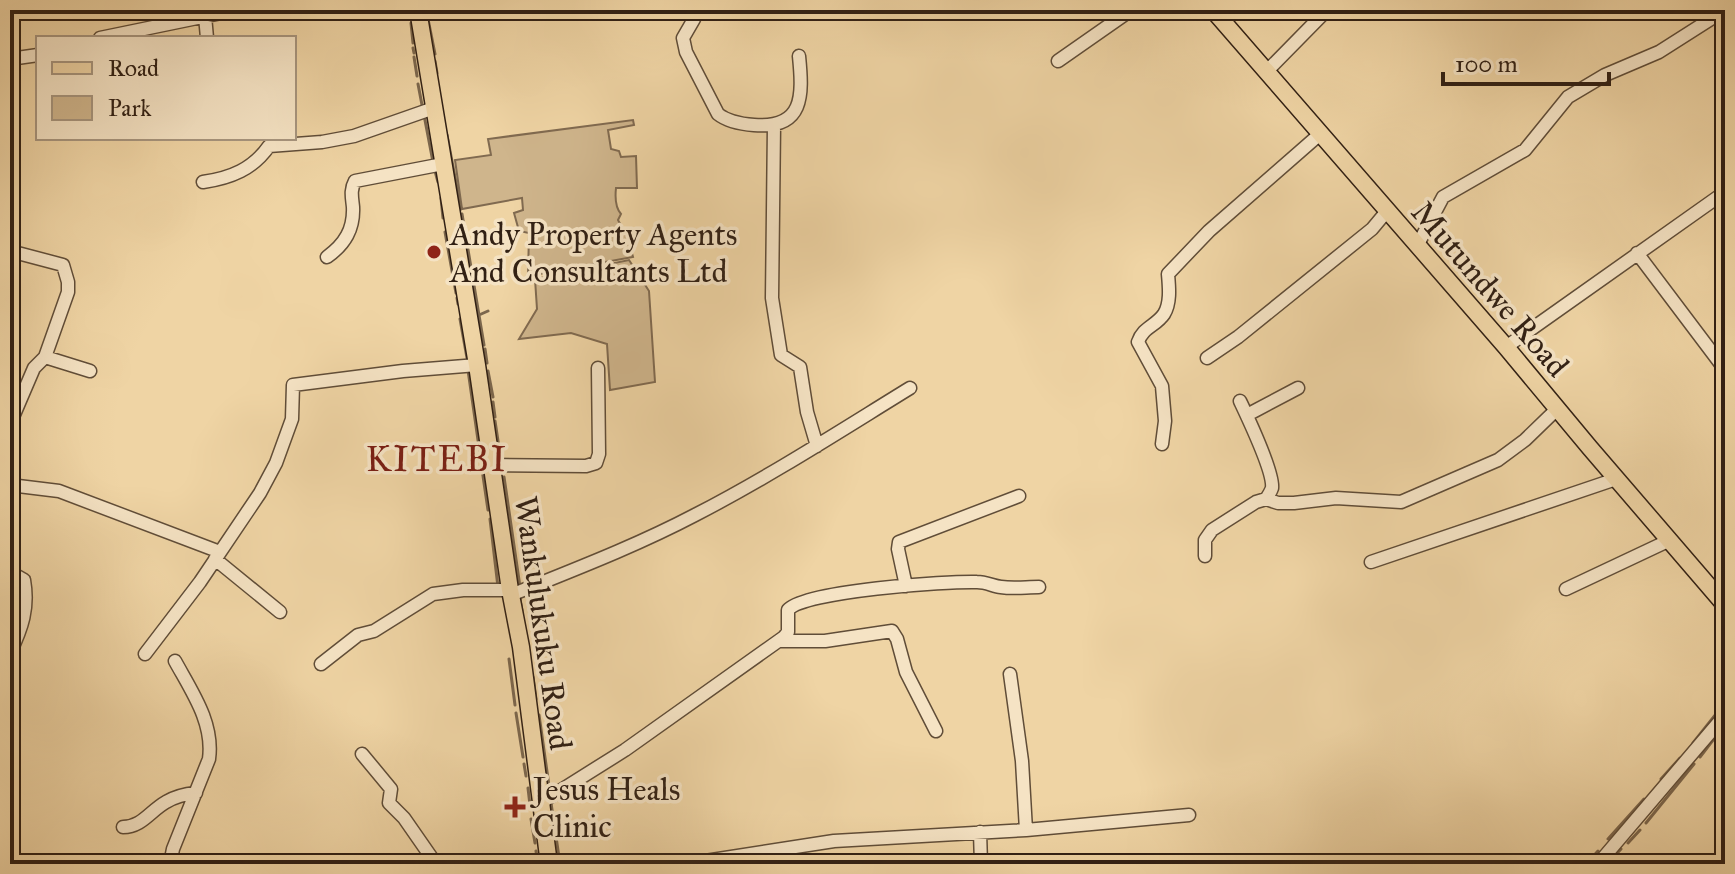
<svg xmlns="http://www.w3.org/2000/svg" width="1735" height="874" viewBox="0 0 1735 874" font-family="'IM FELL Great Primer',serif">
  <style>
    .green { fill: #cfb58c; stroke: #806a50; stroke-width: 2 }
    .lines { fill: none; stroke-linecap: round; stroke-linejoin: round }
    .stream { stroke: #7c674d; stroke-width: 3 }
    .minor-casing { stroke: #604d38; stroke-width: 15 }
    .major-casing { stroke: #312014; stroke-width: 19 }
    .minor { stroke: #f5e3c4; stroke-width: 12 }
    .major { stroke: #efd4a4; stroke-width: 16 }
    .poi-dot { fill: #8f2418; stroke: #f5e3c4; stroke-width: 3 }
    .labels { text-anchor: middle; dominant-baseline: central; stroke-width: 7; stroke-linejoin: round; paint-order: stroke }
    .poi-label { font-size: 32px; fill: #312014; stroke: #f5e3c4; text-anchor: start }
    .street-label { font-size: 32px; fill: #312014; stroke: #f5e3c4 }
    .quarter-label { font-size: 36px; letter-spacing: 2px; fill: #7a1f14; stroke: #f5e3c4 }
  </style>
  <rect width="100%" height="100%" fill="#efd4a4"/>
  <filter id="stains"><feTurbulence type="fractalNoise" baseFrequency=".0025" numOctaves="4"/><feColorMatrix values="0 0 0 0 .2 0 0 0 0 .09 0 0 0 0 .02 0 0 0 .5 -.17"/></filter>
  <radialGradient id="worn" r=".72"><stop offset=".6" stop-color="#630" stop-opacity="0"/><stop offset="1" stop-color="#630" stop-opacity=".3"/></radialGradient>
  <path class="green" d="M 633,120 L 634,125 L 608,130 L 611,149 L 619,151 L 621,157 L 636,156 L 637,188 L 616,188 C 615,197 615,207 621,214 L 618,220 L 628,238 L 633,257 L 528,276 L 529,233 L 519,231 L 514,213 L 523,210 L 522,198 L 462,209 L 455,160 L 491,155 L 488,139 Z
    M 629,260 L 649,291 L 655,382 L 610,390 L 607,344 L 571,333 L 519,339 L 537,309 L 535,279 Z"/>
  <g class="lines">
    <path class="stream" d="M 409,10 L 410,12
      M 427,14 L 435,54
      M 411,23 L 413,43
      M 413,48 L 414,53
      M 414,57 L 417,76
      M 435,61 L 437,73
      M 418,84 L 422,105
      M 424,115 L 433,162
      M 447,135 L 461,209
      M 435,171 L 438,182
      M 441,198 L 443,218
      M 462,214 L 484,345
      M 445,232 L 456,293
      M 457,298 L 458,304
      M 479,315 L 488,311
      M 460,319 L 467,358
      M 485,349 L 487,363
      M 468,370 L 481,461
      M 488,371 L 493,397
      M 493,402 L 495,417
      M 495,421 L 501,461
      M 482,469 L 488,510
      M 504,477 L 520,587
      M 490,519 L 498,587
      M 520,599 L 522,611
      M 509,659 L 515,705
      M 533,677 L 536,699
      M 516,713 L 523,757
      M 539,715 L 550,793
      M 1693,743 L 1724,704
      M 1700,757 L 1723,727
      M 524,764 L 526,776
      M 1661,779 L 1680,758
      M 528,788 L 530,805
      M 551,803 L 560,864
      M 531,819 L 535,843
      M 1646,823 L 1694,764
      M 1608,839 L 1644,799
      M 1628,843 L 1640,830
      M 536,851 L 538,864
      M 1586,864 L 1598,851
      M 1607,864 L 1621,849"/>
    <defs>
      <path id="minor" d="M 692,10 L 694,19 L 683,38 L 686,52 L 718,114 C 728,122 741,124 754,125 C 804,129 803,96 799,56
        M 205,16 L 207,38
        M 100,38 L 236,10
        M 10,59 L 38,55
        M 1058,61 L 1131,10
        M 1267,71 L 1327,10
        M 774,125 L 772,298 L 781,355 L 800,367 L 807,412 L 817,446
        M 203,182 C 231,178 253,169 269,146 L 322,142 L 354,136 L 434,108
        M 1417,246 L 1443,197 L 1525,150 L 1568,97 L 1605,75 L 1659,52 L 1725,10
        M 10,251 L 63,265 L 68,282 L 68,292 L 45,357 L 34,368 L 13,417 L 10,440
        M 1637,253 L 1720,363
        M 327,257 C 345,244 354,229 353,207 C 352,197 350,190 355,181 L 443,164
        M 1506,347 L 1725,192
        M 45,357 L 90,371
        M 1207,358 L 1238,337 L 1372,229 L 1387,211
        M 1240,401 C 1248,418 1274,472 1272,488 C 1271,491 1268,496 1266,499
        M 1247,415 L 1298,388
        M 1162,444 L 1165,421 L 1162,386 L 1138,342 C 1143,327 1156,326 1164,314 C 1171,303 1169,286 1168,274 L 1209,231 L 1320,134
        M 492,465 L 586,466 L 596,463 L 599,454 L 598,368
        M 10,485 L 59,491 L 220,552
        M 1205,556 L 1205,540 L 1212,530 L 1256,502 L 1266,499 L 1278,503 L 1294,503 L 1336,498 L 1401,502 L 1498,460 L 1525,440 L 1557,409
        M 215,559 L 280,612
        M 1371,562 L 1616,479
        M 10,572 L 24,580 C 29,608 22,628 10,653
        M 906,586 L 898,549 L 899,542 L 1019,496
        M 1566,589 L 1670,540
        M 511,595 C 573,570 636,546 695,515 C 769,477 840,431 910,388
        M 779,641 L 825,641 L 892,631 L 897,639 L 906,672 L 936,731
        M 145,654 L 200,582 L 260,493 L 276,463 L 292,419 L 293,385 L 403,371 L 477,365
        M 321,664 L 358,635 L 374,631 L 433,594 L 463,590 L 510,590
        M 1010,674 L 1022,761 L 1026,830
        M 362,754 L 391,789 L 389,803 L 404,818 L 436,864
        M 539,804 L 625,750 L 784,637 L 788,632 L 788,610 C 803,591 947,581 977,582 C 986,582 993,586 1001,587 C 1014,589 1026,587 1039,587
        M 123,827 C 142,827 150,811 166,802 C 176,796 185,794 196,793
        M 980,832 L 981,864
        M 341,861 L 344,864
        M 170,864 L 173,849 L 209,759 C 214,723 192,692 175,661
        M 686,864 L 834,841 L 1026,830 L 1189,815
        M 1598,864 L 1725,715"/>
      <path id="major" d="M 418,10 L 477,365 L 510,590 L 521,647 L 549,864
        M 1213,10 L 1506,347 L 1590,448 L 1725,605"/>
    </defs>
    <use href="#minor" class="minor-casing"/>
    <use href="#major" class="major-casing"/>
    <use href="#minor" class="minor"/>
    <use href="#major" class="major"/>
  </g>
  <g class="poi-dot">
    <circle cx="434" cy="252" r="8"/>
    <path d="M511 795h8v8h8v8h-8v8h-8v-8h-8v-8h8z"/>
  </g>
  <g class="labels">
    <g class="poi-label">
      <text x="450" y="234">Andy Property Agents<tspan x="450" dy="37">And Consultants Ltd</tspan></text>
      <text x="533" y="789">Jesus Heals<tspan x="533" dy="37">Clinic</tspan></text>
    </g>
    <g class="street-label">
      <text transform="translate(1490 289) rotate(49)">Mutundwe Road</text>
      <text transform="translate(543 623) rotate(82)">Wankulukuku Road</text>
    </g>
    <g class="quarter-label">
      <text x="437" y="459">KITEBI</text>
    </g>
  </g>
  <rect width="1735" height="874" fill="none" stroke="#efd4a4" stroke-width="40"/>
  <rect x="12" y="12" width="1711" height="850" fill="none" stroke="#312014" stroke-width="4"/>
  <rect x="20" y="20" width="1695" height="834" fill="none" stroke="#312014" stroke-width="2"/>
  <rect x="36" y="36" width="260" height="104" fill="#f5e3c4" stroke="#a7957e" stroke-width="2"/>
  <rect x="52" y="62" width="40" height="12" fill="#efd4a4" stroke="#a7957e" stroke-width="2"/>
  <text x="108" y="76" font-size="24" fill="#312014">Road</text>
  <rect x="52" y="96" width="40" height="24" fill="#cfb58c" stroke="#a7957e" stroke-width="2"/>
  <text x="108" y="116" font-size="24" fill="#312014">Park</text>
  <path d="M1443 72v12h166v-12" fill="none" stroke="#312014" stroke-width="4"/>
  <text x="1455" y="72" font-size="24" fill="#312014" stroke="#f5e3c4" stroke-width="6" paint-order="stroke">100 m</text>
  <rect width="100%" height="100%" filter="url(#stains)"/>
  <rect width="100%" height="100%" fill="url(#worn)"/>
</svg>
